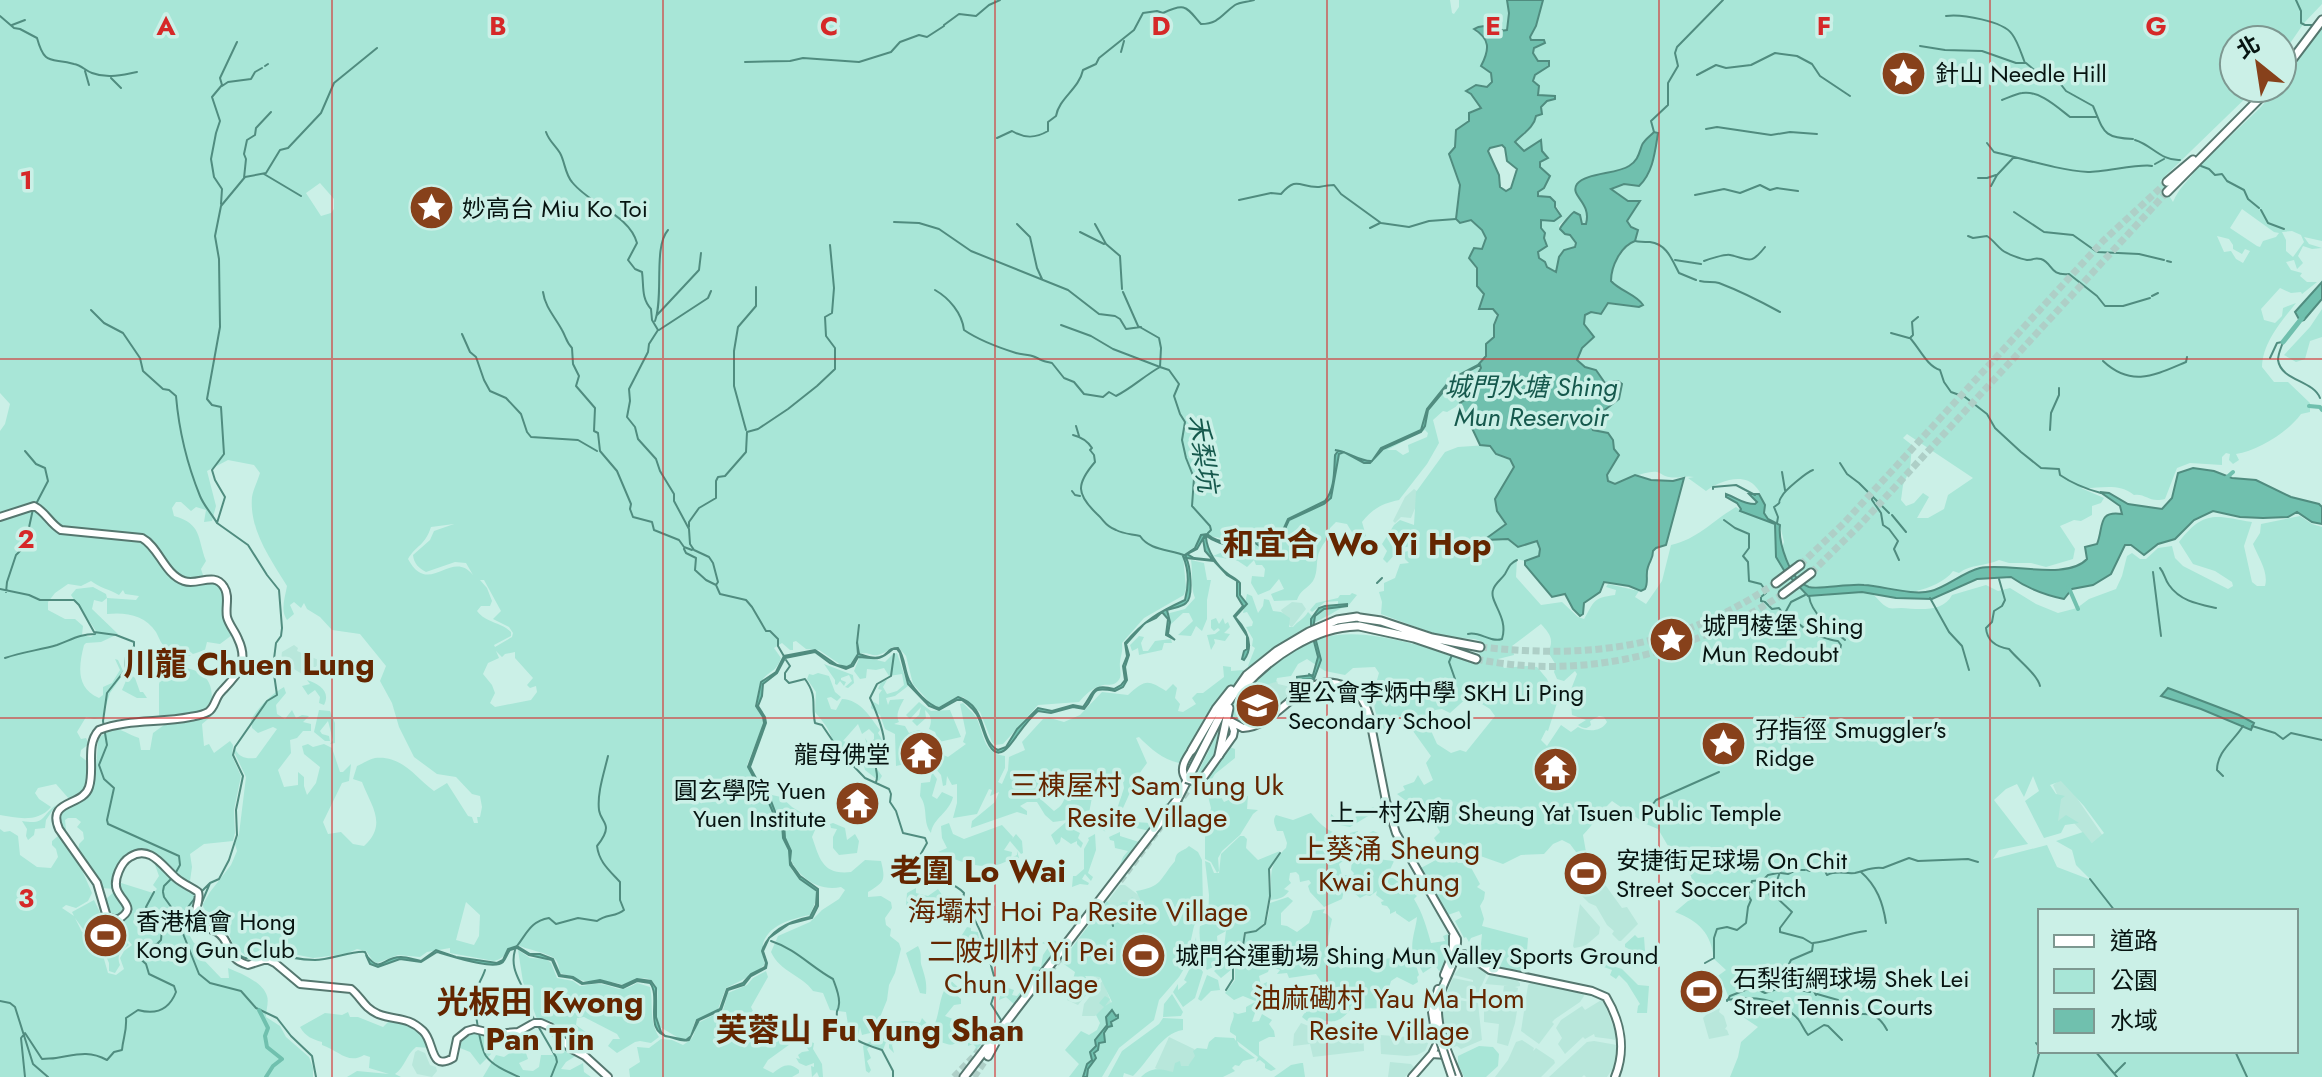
<svg xmlns="http://www.w3.org/2000/svg" width="2322" height="1077" viewBox="0 0 2322 1077" font-family="Jost,'Noto Sans TC',sans-serif">
  <style>
    .built { fill: #b8e7db }
    .green { fill: #a8e6d7; fill-rule: evenodd }
    .water { fill: #70c0ae; stroke: #508c7f; stroke-width: 2; fill-rule: evenodd }
    .lines { fill: none; stroke-linecap: round; stroke-linejoin: round }
    .stream { stroke: #508c7f; stroke-width: 2 }
    .canal { stroke: #70c0ae; stroke-width: 4 }
    .river { stroke: #70c0ae; stroke-width: 5 }
    .highway-tunnel { stroke: #aecfc7; stroke-width: 7; stroke-dasharray: 7 3.5; stroke-linecap: butt }
    .major-casing { stroke: #55776f; stroke-width: 10 }
    .highway-casing { stroke: #55776f; stroke-width: 11 }
    .major { stroke: #fff; stroke-width: 6 }
    .highway { stroke: #fff; stroke-width: 7 }
    .major-bridge-casing { stroke: #55776f; stroke-width: 10; stroke-linecap: butt }
    .major-bridge { stroke: #fff; stroke-width: 6 }
    .grid { fill: none; stroke: #d62828; stroke-width: 2; stroke-opacity: 0.55 }
    .labels { text-anchor: middle; dominant-baseline: central; stroke-width: 7; stroke-linejoin: round; paint-order: stroke }
    .poi-label { font-size: 24px; fill: #071411; stroke: #cbf0e7; text-anchor: start }
    .water-label { font-size: 26px; font-style: italic; fill: #16594d; stroke: #cbf0e7 }
    .quarter-label { font-size: 28px; fill: #642600; stroke: #cbf0e7 }
    .district-label { font-size: 32px; font-weight: bold; fill: #642600; stroke: #cbf0e7 }
    .grid-label { font-size: 26px; text-anchor: middle; font-weight: bold; fill: #d62828; stroke: #cbf0e7; stroke-width: 7; stroke-linejoin: round; paint-order: stroke }
  </style>
  <rect width="100%" height="100%" fill="#cbf0e7"/>
  <path class="built" d="M 1414,489 L 1421,494 L 1411,518 L 1401,517 L 1395,523 L 1393,521 L 1405,497 Z
    M 1292,602 L 1302,603 L 1306,609 L 1292,627 L 1290,626 L 1281,610 Z
    M 294,645 L 298,648 L 297,651 L 321,661 L 311,672 L 302,674 L 281,661 L 282,652 Z
    M 1277,681 L 1278,684 L 1295,688 L 1295,693 L 1253,724 L 1243,724 L 1241,714 L 1248,698 L 1268,684 Z
    M 2063,778 L 2103,836 L 2093,844 L 2073,822 L 2057,824 L 2059,799 L 2053,785 Z
    M 909,858 L 917,859 L 919,873 L 914,875 L 904,874 L 901,870 L 903,860 Z
    M 1598,875 L 1622,908 L 1627,907 L 1638,924 L 1621,941 L 1619,941 L 1612,934 L 1614,931 L 1607,925 L 1596,906 L 1589,903 L 1578,892 Z
    M 1120,885 L 1125,885 L 1141,897 L 1136,906 L 1123,905 L 1113,911 L 1105,905 Z
    M 1580,904 L 1600,927 L 1599,934 L 1585,946 L 1574,948 L 1573,946 Z
    M 1464,962 L 1468,962 L 1487,973 L 1475,1001 L 1446,994 L 1453,978 L 1473,982 L 1473,980 L 1454,975 Z
    M 1082,974 L 1086,978 L 1101,977 L 1078,1005 L 1067,1000 Z
    M 1490,974 L 1517,980 L 1520,983 L 1520,986 L 1515,987 L 1518,988 L 1514,1010 L 1517,1011 L 1515,1023 L 1508,1046 L 1497,1043 L 1499,1024 L 1484,1022 L 1484,1003 L 1501,1006 L 1504,986 L 1508,986 L 1485,984 Z
    M 1103,980 L 1111,1003 L 1095,1016 L 1082,1016 L 1084,1004 Z
    M 1531,982 L 1583,992 L 1584,996 L 1580,1002 L 1555,1019 L 1552,1022 L 1554,1024 L 1539,1044 L 1521,1031 L 1528,985 Z
    M 1444,998 L 1478,1003 L 1482,1040 L 1461,1049 L 1457,1046 L 1451,1048 L 1442,1018 Z
    M 1603,999 L 1617,1037 L 1615,1040 L 1611,1039 L 1595,1037 L 1594,1034 L 1585,1039 L 1583,1037 L 1565,1054 L 1558,1044 L 1562,1038 L 1556,1028 L 1561,1020 L 1582,1006 L 1585,1010 Z
    M 1720,1008 L 1719,1012 L 1724,1016 L 1727,1026 L 1725,1029 L 1727,1030 L 1729,1035 L 1709,1039 L 1703,1018 L 1706,1015 Z
    M 1411,1021 L 1427,1022 L 1429,1041 L 1425,1051 L 1417,1055 L 1407,1056 L 1381,1054 L 1380,1035 L 1409,1037 Z
    M 1301,1023 L 1319,1030 L 1363,1027 L 1364,1051 L 1313,1057 L 1310,1044 L 1293,1046 L 1294,1034 Z
    M 1169,1037 L 1194,1049 L 1200,1056 L 1174,1077 L 1155,1068 Z
    M 1522,1040 L 1534,1048 L 1533,1051 L 1536,1048 L 1554,1060 L 1555,1063 L 1541,1077 L 1495,1077 L 1508,1060 L 1516,1042 Z
    M 1594,1041 L 1617,1045 L 1619,1047 L 1613,1072 L 1611,1071 L 1607,1077 L 1586,1077 L 1584,1075 L 1582,1077 L 1549,1077 L 1587,1042 Z
    M 418,1050 L 425,1053 L 430,1065 L 436,1067 L 437,1071 L 432,1077 L 417,1074 L 412,1065 L 415,1052 Z
    M 1390,1062 L 1411,1064 L 1414,1067 L 1405,1077 L 1388,1077 Z"/>
  <path class="green" d="M 0,0 L 1450,0 L 1452,13 L 1454,14 L 1459,7 L 1459,0 L 1507,0 L 1509,13 L 1507,30 L 1505,32 L 1498,29 L 1475,32 L 1480,33 C 1487,44 1491,52 1482,63 L 1483,68 L 1491,73 L 1492,82 L 1487,87 L 1479,85 L 1467,93 L 1471,94 L 1481,108 L 1472,111 L 1469,121 L 1456,130 L 1455,147 L 1449,153 L 1460,185 L 1457,204 L 1463,223 L 1470,220 C 1479,229 1489,232 1485,246 L 1480,249 L 1474,263 L 1478,275 L 1476,284 L 1484,294 L 1479,307 L 1480,310 L 1495,310 L 1498,318 L 1494,325 L 1494,337 L 1486,344 C 1487,357 1482,371 1470,377 L 1469,399 L 1447,412 L 1443,411 L 1433,420 L 1439,443 L 1427,464 L 1399,500 C 1383,503 1372,509 1362,522 L 1366,536 L 1362,538 L 1353,534 L 1347,524 L 1336,522 L 1330,528 C 1330,539 1324,541 1320,550 C 1315,559 1319,571 1313,581 C 1307,589 1300,590 1297,600 L 1274,601 L 1271,594 L 1284,589 L 1279,579 L 1270,590 L 1258,595 L 1251,583 L 1252,576 L 1264,577 L 1265,569 L 1262,565 L 1256,565 L 1254,560 L 1247,567 L 1238,561 L 1213,556 L 1225,551 L 1249,550 L 1237,541 L 1203,535 L 1197,545 L 1183,555 L 1186,588 L 1184,595 L 1144,618 L 1122,643 C 1123,652 1121,654 1120,662 C 1119,669 1123,676 1118,681 C 1113,687 1106,683 1100,686 C 1091,689 1085,695 1079,702 L 1038,705 L 1003,744 L 995,745 L 992,742 L 980,712 L 963,697 L 957,697 L 940,707 L 932,705 L 913,684 L 906,656 L 899,648 L 893,647 C 870,663 876,650 857,654 L 849,666 L 844,667 L 819,650 L 806,649 L 796,641 L 793,642 L 793,650 L 790,650 L 782,643 L 774,648 L 781,658 C 776,672 772,669 763,679 C 758,685 758,697 755,705 L 762,716 L 763,725 L 747,765 L 757,786 L 764,786 L 772,795 L 781,797 L 792,807 L 813,820 L 815,830 L 812,837 C 820,860 823,875 851,872 L 865,860 L 881,861 C 886,881 884,882 868,892 L 868,897 L 881,896 L 891,902 L 892,908 L 885,918 L 886,925 L 891,929 L 890,936 L 899,943 L 901,949 L 895,973 L 889,985 L 887,1000 L 874,1032 L 862,1035 L 860,1027 L 858,1036 L 853,1036 L 849,1031 L 846,1012 L 830,1010 L 823,993 L 813,991 C 802,975 780,972 771,952 L 778,936 L 810,922 L 822,910 L 839,899 L 845,890 L 841,887 C 818,892 798,877 789,856 C 786,880 817,880 817,896 C 816,902 812,910 810,915 C 784,920 753,931 765,964 C 755,975 740,981 726,988 L 718,1009 L 695,1021 L 691,1034 L 686,1039 L 682,1040 L 660,1027 C 659,1023 657,1019 656,1015 C 655,1007 659,997 657,989 C 652,972 634,979 624,985 C 608,980 601,982 585,981 C 579,980 568,975 560,973 C 559,969 559,964 556,960 C 551,953 527,950 518,945 C 507,948 505,959 494,961 L 450,953 L 450,948 L 427,952 L 420,957 L 398,955 L 377,963 L 373,961 L 366,951 L 357,949 L 346,954 L 313,958 L 264,948 L 247,957 L 233,945 L 229,934 L 219,925 L 204,920 L 203,904 L 210,892 L 231,865 L 237,851 L 235,844 L 239,834 L 246,777 L 235,754 L 235,749 C 240,758 246,759 256,758 L 277,729 L 273,727 L 258,733 L 252,728 L 251,719 C 260,706 270,695 284,687 L 286,693 L 276,705 L 277,714 L 285,719 L 292,710 L 296,718 L 302,715 L 309,716 L 303,722 L 311,724 L 311,731 L 303,731 L 297,738 L 290,740 L 291,753 L 278,770 L 284,787 L 298,785 L 298,772 L 304,777 L 304,786 L 307,795 L 316,783 L 320,767 L 304,754 L 302,746 L 308,744 L 313,747 L 324,744 L 332,748 L 340,772 L 343,772 L 351,764 L 349,781 L 342,783 L 323,822 L 328,834 L 341,832 L 353,844 L 364,846 C 388,824 371,806 362,782 L 353,779 L 357,766 C 362,764 369,759 375,758 C 402,755 415,777 434,791 L 447,783 L 468,816 L 472,817 L 474,823 L 478,823 L 477,817 L 480,817 L 482,807 L 480,796 L 472,794 L 456,777 L 437,774 L 414,757 L 399,727 L 392,703 L 380,681 L 386,666 L 360,634 L 332,630 L 320,617 L 307,609 L 304,603 L 301,608 L 294,602 L 290,605 L 294,614 L 287,620 C 280,610 285,598 287,586 C 271,560 249,530 252,497 C 253,490 258,480 260,473 L 254,465 L 228,460 L 207,471 L 216,506 L 212,521 L 204,522 L 206,510 L 196,507 L 191,511 L 181,502 L 176,502 L 172,508 L 174,516 C 202,524 197,537 206,561 L 201,569 L 204,578 C 199,578 194,580 190,580 C 170,578 159,541 139,535 L 61,526 L 50,518 L 42,507 L 33,503 L 0,515 L 0,431 L 5,424 L 10,404 L 0,393 ZM 320,183 L 334,199 L 334,209 L 331,213 L 321,216 L 306,193 ZM 1425,430 L 1428,433 L 1427,437 L 1408,445 L 1409,452 L 1403,455 L 1396,450 L 1387,450 ZM 454,524 L 434,531 L 430,540 L 413,555 C 414,564 419,568 426,572 L 455,562 L 466,563 L 473,575 C 451,548 429,598 408,559 C 416,545 425,546 431,527 ZM 480,580 L 484,580 L 501,611 L 493,619 L 509,627 L 513,633 L 512,637 L 495,647 L 494,645 L 511,636 L 511,632 C 501,622 486,623 477,611 L 481,606 L 490,606 L 492,601 L 487,588 ZM 496,651 L 502,657 L 505,654 L 515,652 L 515,658 L 533,678 L 527,685 L 530,688 L 536,686 L 537,692 L 531,700 L 495,707 L 490,703 L 495,693 L 492,685 L 483,674 L 488,663 L 499,658 ZM 466,902 L 480,915 L 479,936 L 474,945 L 456,940 Z
    M 1543,0 L 2322,0 L 2322,4 L 2304,23 L 2282,55 L 2282,40 L 2234,40 L 2234,88 L 2256,88 L 2160,181 L 2173,202 C 2179,187 2189,181 2197,168 L 2260,108 L 2277,88 L 2282,88 L 2282,82 L 2322,27 L 2322,241 L 2304,237 L 2309,244 L 2322,248 L 2312,249 L 2303,246 L 2298,256 L 2303,263 L 2297,269 L 2294,260 L 2286,262 L 2291,270 L 2302,273 L 2300,276 L 2307,282 L 2317,282 L 2302,294 L 2301,292 L 2291,293 L 2280,288 L 2261,309 L 2264,320 L 2275,323 L 2282,316 L 2283,308 L 2296,303 C 2281,322 2263,342 2262,367 L 2274,382 L 2288,382 L 2310,403 L 2310,412 L 2301,414 C 2288,432 2258,451 2236,454 L 2239,460 L 2233,464 L 2229,460 L 2230,454 L 2226,453 L 2222,457 L 2222,465 L 2190,463 L 2177,468 L 2165,499 C 2148,503 2146,493 2134,495 C 2118,482 2099,489 2081,488 L 2104,498 L 2101,503 L 2092,506 L 2092,515 L 2081,521 L 2074,520 L 2060,526 L 2075,549 L 2073,559 L 2046,567 L 2031,563 L 2009,563 L 1999,560 C 1986,566 1971,564 1959,573 L 1953,571 C 1945,582 1929,588 1916,591 C 1905,594 1874,585 1860,584 C 1846,584 1816,591 1805,584 C 1792,576 1789,561 1782,548 L 1784,542 L 1780,525 L 1763,515 L 1762,509 L 1765,504 C 1760,498 1762,493 1756,487 C 1744,472 1719,481 1706,491 L 1688,478 L 1694,477 C 1685,475 1678,479 1669,477 C 1665,477 1661,473 1657,472 C 1646,470 1624,481 1613,484 L 1608,481 L 1607,475 L 1619,455 L 1613,449 L 1613,440 L 1608,433 L 1593,430 L 1588,422 L 1619,399 L 1622,386 L 1618,381 L 1605,383 L 1596,370 L 1585,367 L 1577,361 L 1582,348 L 1592,339 L 1583,321 L 1585,315 L 1592,312 L 1599,315 L 1608,303 L 1634,307 L 1632,297 C 1627,293 1613,287 1611,280 C 1608,268 1626,245 1635,241 L 1637,229 L 1631,227 L 1627,221 L 1635,201 L 1628,201 L 1611,189 L 1624,184 L 1639,186 L 1653,162 L 1658,133 L 1654,132 L 1642,144 L 1641,153 L 1633,164 L 1610,173 L 1587,178 L 1577,195 L 1588,210 L 1586,224 L 1582,224 L 1580,215 L 1574,211 L 1559,225 L 1560,230 L 1570,235 L 1576,243 L 1573,248 L 1564,249 L 1559,257 L 1556,272 L 1547,267 L 1545,262 L 1539,258 L 1538,252 L 1547,246 L 1544,238 L 1545,233 L 1541,228 L 1542,220 L 1548,221 L 1559,219 L 1560,212 L 1551,198 L 1538,196 L 1538,192 L 1546,185 L 1550,176 L 1540,167 L 1540,162 L 1548,158 L 1542,151 L 1541,140 L 1525,151 L 1521,150 L 1515,142 C 1522,134 1534,128 1536,116 L 1542,114 L 1542,105 L 1548,100 L 1554,100 L 1554,96 L 1538,95 L 1539,86 L 1534,81 L 1535,75 L 1549,66 L 1549,61 L 1538,61 L 1533,53 L 1535,48 L 1545,43 L 1544,40 L 1531,40 L 1530,37 L 1536,26 ZM 2242,209 L 2274,232 L 2279,233 L 2276,237 L 2263,241 L 2260,247 L 2257,246 L 2230,228 ZM 2292,231 L 2301,235 L 2304,242 L 2293,257 L 2286,251 L 2286,240 L 2282,232 ZM 2217,236 L 2229,239 L 2233,245 L 2233,249 L 2242,254 L 2245,249 L 2250,251 L 2243,263 L 2236,259 L 2231,251 L 2224,252 ZM 1907,434 L 1973,478 L 1948,495 L 1944,509 L 1928,518 L 1917,518 L 1929,497 L 1923,493 L 1914,503 L 1906,506 L 1901,500 L 1903,485 L 1910,469 L 1912,445 L 1903,438 Z
    M 2322,309 L 2322,337 L 2310,341 L 2305,359 L 2296,362 L 2284,355 L 2310,327 Z
    M 1487,445 L 1496,454 L 1510,459 L 1514,467 L 1495,499 L 1497,511 L 1506,524 L 1497,532 L 1485,538 L 1486,541 L 1508,539 L 1519,547 L 1537,541 L 1540,549 L 1539,556 L 1525,561 L 1517,559 L 1516,577 L 1541,605 L 1562,602 L 1578,617 L 1584,619 C 1595,601 1592,598 1615,595 L 1616,590 L 1606,587 L 1608,584 L 1639,591 L 1635,597 L 1646,604 L 1662,581 L 1671,545 C 1698,539 1712,521 1736,507 C 1739,510 1768,521 1774,523 C 1785,551 1776,568 1802,591 C 1818,605 1850,585 1869,592 C 1876,595 1881,605 1889,608 C 1892,609 1897,608 1901,608 C 1918,609 1943,613 1952,595 L 1986,585 L 1998,591 L 2010,588 L 2036,604 L 2058,613 L 2077,608 L 2089,599 L 2116,589 L 2122,576 L 2127,556 L 2132,553 L 2140,559 L 2146,559 L 2158,548 L 2172,546 L 2175,558 L 2183,566 L 2228,589 L 2233,586 L 2232,582 L 2215,571 L 2193,564 L 2179,542 C 2204,509 2216,516 2252,522 L 2244,546 L 2252,582 L 2257,586 L 2265,586 C 2269,572 2258,557 2253,544 L 2260,533 L 2261,524 L 2300,516 L 2312,524 L 2322,527 L 2322,1077 L 1730,1077 L 1738,1057 L 1741,1042 L 1758,1027 L 1734,1011 L 1725,988 L 1715,978 L 1726,970 L 1714,959 C 1711,933 1699,921 1675,912 L 1695,895 L 1691,876 L 1671,851 L 1658,829 L 1646,824 L 1612,801 C 1600,812 1593,825 1583,835 L 1586,852 L 1579,856 L 1570,844 L 1562,840 L 1553,844 L 1544,854 L 1521,855 L 1503,864 L 1469,852 L 1446,855 L 1449,859 L 1455,859 L 1458,863 L 1468,862 L 1480,884 L 1477,887 L 1485,892 L 1484,899 L 1480,906 L 1484,919 L 1482,926 L 1528,938 L 1527,951 L 1521,971 L 1493,967 L 1477,959 L 1480,954 L 1482,934 L 1471,938 L 1469,942 L 1466,937 L 1464,938 L 1455,921 L 1462,917 L 1459,911 L 1448,915 L 1421,868 L 1445,855 L 1434,838 L 1440,832 L 1430,814 L 1414,804 L 1414,800 L 1405,800 L 1397,794 L 1405,790 L 1403,786 L 1414,782 L 1418,775 L 1424,785 L 1433,780 L 1426,763 L 1431,756 L 1413,731 L 1415,724 L 1402,715 L 1385,731 C 1371,711 1372,696 1379,673 L 1375,667 L 1353,668 L 1345,675 L 1325,671 L 1307,659 L 1298,664 L 1291,676 L 1277,678 L 1276,682 C 1263,685 1250,694 1245,707 L 1252,703 L 1254,706 L 1246,711 L 1244,709 L 1241,716 L 1244,725 L 1237,724 L 1228,717 C 1233,698 1247,685 1261,673 C 1281,655 1310,637 1338,635 C 1378,630 1438,651 1477,662 L 1483,642 L 1475,639 L 1443,637 L 1381,614 L 1382,602 L 1379,592 L 1384,591 L 1384,583 L 1395,578 L 1400,564 L 1409,563 L 1405,559 L 1404,552 L 1412,550 L 1411,547 C 1399,545 1395,555 1387,563 L 1383,559 L 1387,551 L 1382,544 L 1394,525 L 1400,520 L 1414,525 L 1416,492 L 1445,452 L 1458,447 ZM 1541,624 C 1549,633 1555,639 1548,652 L 1556,665 L 1554,672 L 1557,679 L 1564,681 L 1575,671 L 1577,674 L 1570,692 L 1572,715 L 1586,720 L 1578,725 C 1583,728 1586,730 1591,725 L 1590,721 L 1599,716 L 1604,717 L 1607,722 C 1601,732 1588,732 1578,727 L 1571,732 L 1561,725 L 1547,746 L 1541,740 L 1546,730 L 1548,731 L 1557,703 L 1547,679 L 1537,667 L 1527,666 L 1504,668 L 1498,659 L 1514,655 L 1512,646 ZM 1469,696 L 1490,709 L 1495,716 L 1466,752 L 1460,750 L 1451,753 L 1437,744 L 1428,724 L 1435,710 L 1442,709 L 1450,713 ZM 2033,776 L 2039,791 L 2025,801 L 2044,838 L 2061,833 L 2065,825 L 2079,823 L 2066,815 L 2058,821 L 2061,799 L 2065,796 L 2056,794 L 2050,785 L 2061,781 L 2084,806 L 2104,833 L 2092,843 L 2083,832 L 2056,841 L 2072,850 L 2076,865 L 2091,880 L 2057,867 L 2047,845 L 1993,859 L 1999,850 L 2028,844 L 1994,800 L 2006,789 L 2017,784 L 2024,797 ZM 2040,911 L 2296,911 L 2296,1051 L 2040,1051 Z
    M 36,508 L 56,529 L 144,541 L 181,581 L 215,582 L 222,585 L 232,635 L 220,644 L 207,642 L 205,650 L 193,654 L 187,649 L 169,649 L 183,652 L 191,656 L 178,656 L 180,661 L 172,660 L 170,657 L 173,656 L 169,654 L 162,656 L 162,650 L 165,653 L 167,649 C 161,644 160,640 156,632 C 145,615 126,612 107,614 L 107,598 L 136,600 L 139,596 L 125,594 L 123,590 L 119,595 C 109,589 100,588 91,581 L 81,586 L 68,584 L 55,593 L 48,602 L 48,610 L 65,619 L 75,619 L 83,626 L 82,635 L 91,637 L 97,633 C 89,619 79,608 71,595 L 76,589 L 93,587 L 106,594 L 107,598 L 102,602 L 94,600 L 92,609 L 118,634 L 101,642 L 86,643 L 84,645 C 79,665 75,688 99,698 L 103,695 L 103,687 L 112,683 L 120,670 L 115,659 L 118,660 L 124,673 L 110,693 L 102,718 L 94,719 L 86,717 L 77,732 L 81,739 L 86,738 L 89,744 L 81,750 L 80,756 L 88,762 C 88,784 91,788 70,800 L 56,784 L 38,788 L 35,793 L 39,799 L 51,807 C 38,823 17,818 0,815 L 0,519 Z
    M 1191,560 L 1204,563 L 1207,580 L 1211,580 L 1207,600 L 1207,619 L 1202,631 L 1196,626 L 1191,636 L 1178,635 L 1193,621 L 1189,613 L 1183,613 L 1170,625 L 1166,614 L 1185,609 L 1195,598 C 1190,586 1193,573 1191,560 Z
    M 1352,593 L 1357,595 L 1348,606 C 1339,608 1334,613 1325,617 C 1298,631 1274,648 1249,667 L 1248,666 L 1255,648 L 1252,646 L 1253,639 L 1246,627 L 1252,626 L 1253,622 L 1247,612 L 1243,613 L 1247,594 L 1252,596 L 1258,613 L 1263,606 L 1264,599 L 1269,600 L 1273,611 L 1281,612 L 1290,618 L 1289,627 L 1293,627 C 1298,621 1304,619 1308,612 L 1312,616 L 1321,608 L 1338,604 L 1338,601 L 1325,602 L 1312,612 L 1310,610 L 1316,603 L 1338,598 L 1340,595 L 1350,595 Z
    M 1216,618 L 1219,624 L 1223,618 L 1225,624 L 1228,622 L 1230,627 L 1224,633 L 1230,634 L 1225,641 L 1214,639 L 1215,643 L 1211,650 L 1207,635 L 1215,634 L 1220,630 L 1218,628 L 1214,631 L 1211,628 L 1211,620 Z
    M 1139,636 L 1144,637 L 1141,643 L 1143,651 L 1148,651 L 1155,641 L 1171,639 L 1172,643 L 1164,643 L 1162,650 L 1139,655 L 1138,648 L 1132,651 L 1130,645 Z
    M 897,653 L 908,686 L 895,696 L 886,698 L 888,705 L 890,700 L 904,699 C 900,707 895,714 899,722 L 894,724 L 905,726 L 909,733 L 919,730 L 932,736 L 930,748 L 917,752 L 916,747 L 907,747 L 906,750 L 899,754 L 902,761 L 909,763 L 896,766 L 895,734 L 885,729 L 880,715 L 871,708 L 872,701 L 879,705 L 879,694 L 882,690 L 878,689 L 881,682 L 887,680 L 883,687 L 887,694 L 897,691 L 904,685 L 902,674 L 889,676 L 884,668 L 876,670 L 867,669 L 866,678 L 860,679 L 854,671 L 860,656 L 885,662 L 893,654 Z
    M 134,662 L 130,674 L 135,678 L 140,692 L 143,692 L 147,698 L 137,698 L 122,690 Z
    M 824,664 L 853,675 L 854,683 L 848,688 L 845,687 L 852,681 L 849,675 L 841,678 L 841,680 L 846,682 L 844,686 L 840,681 L 837,685 L 835,684 L 835,680 Z
    M 1223,666 L 1231,667 L 1231,671 L 1243,670 L 1246,672 L 1229,690 L 1181,761 L 1179,763 C 1162,759 1151,749 1139,737 L 1136,738 L 1147,763 C 1132,781 1127,804 1115,823 L 1116,826 L 1101,827 L 1106,832 C 1102,830 1098,827 1095,824 C 1083,816 1067,820 1053,822 L 1045,815 L 1037,802 L 1027,802 L 1020,806 L 1027,811 L 1027,815 L 1017,812 L 971,828 L 972,821 L 995,802 L 999,792 L 990,796 L 992,790 L 989,789 L 977,814 L 953,818 L 957,803 L 957,784 L 952,785 L 947,776 L 946,785 L 943,786 L 941,775 L 930,762 L 934,760 L 935,751 L 948,757 L 966,744 L 963,742 L 966,733 L 960,704 L 963,703 C 967,707 974,714 976,717 C 985,735 982,753 1005,756 L 1005,768 L 998,782 L 1002,784 L 1008,770 L 1009,757 L 1025,750 L 1022,742 L 1043,719 L 1050,718 L 1064,722 L 1080,715 L 1102,692 L 1128,695 C 1145,680 1147,679 1166,691 L 1173,684 L 1177,688 L 1175,698 L 1180,704 L 1178,711 L 1183,712 L 1196,704 L 1192,698 L 1197,693 L 1203,693 L 1224,677 ZM 1109,776 L 1122,776 L 1124,788 L 1117,809 L 1110,806 L 1109,808 L 1116,812 L 1111,821 L 1106,822 L 1105,819 L 1099,822 L 1098,820 L 1102,815 L 1098,814 L 1095,821 L 1089,813 L 1094,787 ZM 1051,781 L 1056,786 L 1056,791 L 1059,788 L 1065,792 C 1065,801 1062,806 1054,811 L 1035,794 L 1037,789 Z
    M 172,667 C 199,667 216,677 211,706 L 204,711 L 162,719 L 159,715 L 159,684 L 163,672 Z
    M 818,673 L 829,676 L 835,692 L 841,697 L 837,701 L 831,697 L 827,698 L 831,709 L 836,710 L 842,699 C 861,700 870,717 880,730 L 878,733 C 887,746 884,753 873,763 L 882,776 L 879,781 L 865,770 L 861,753 L 866,754 L 869,751 L 865,738 L 869,744 L 874,739 L 874,734 L 869,729 L 862,734 L 858,724 L 843,741 L 850,743 L 850,752 L 858,758 L 859,764 L 838,743 L 838,752 L 834,749 C 831,730 827,727 815,712 L 816,692 L 807,679 L 809,674 L 813,675 Z
    M 307,680 C 319,684 331,691 324,705 L 319,703 L 320,697 L 315,690 L 308,695 L 302,686 L 310,684 Z
    M 919,702 L 931,711 L 950,710 L 961,737 L 939,742 L 935,732 L 929,729 C 932,721 932,716 925,710 L 926,718 L 917,726 L 912,721 L 919,715 L 921,707 L 910,719 L 906,715 Z
    M 319,710 L 330,711 L 335,723 L 335,743 L 330,744 L 333,740 L 328,721 L 320,731 L 322,734 L 329,736 L 330,741 L 325,741 L 314,732 Z
    M 213,715 L 202,724 L 204,746 L 209,744 L 214,753 L 230,741 L 233,745 L 232,756 L 241,776 L 234,810 L 235,833 L 233,841 L 204,844 L 190,854 L 192,867 L 190,881 L 200,890 L 203,895 C 197,910 188,908 184,926 L 194,943 L 203,948 L 201,957 L 221,978 L 229,978 L 228,968 C 240,973 263,982 267,996 C 269,1002 266,1010 266,1017 L 280,1026 L 286,1037 L 309,1057 L 313,1068 L 313,1077 L 0,1077 L 0,829 L 4,832 L 10,831 L 18,836 L 20,855 L 37,867 L 51,868 L 58,857 L 56,849 L 52,845 L 52,841 L 58,836 L 62,837 L 78,861 L 92,893 L 88,901 L 76,908 L 66,905 L 62,908 L 74,916 L 72,912 L 94,900 L 104,921 L 112,928 L 110,933 L 115,940 L 123,938 L 129,945 C 121,951 116,955 120,965 L 115,973 L 109,971 L 109,963 L 95,931 L 83,929 L 75,918 L 82,932 L 94,932 L 100,945 L 108,973 L 116,975 L 124,969 L 120,958 L 124,951 L 132,945 L 112,921 L 118,922 L 130,906 L 119,890 L 118,882 L 153,893 L 157,889 L 153,885 L 159,876 L 150,851 L 135,853 L 123,860 L 115,889 L 101,888 L 88,869 L 86,858 L 78,852 L 79,844 L 84,839 L 83,832 L 77,827 L 81,822 L 76,818 L 68,818 L 65,820 L 66,829 L 64,832 L 62,830 L 59,815 C 66,804 76,804 85,796 C 97,787 97,753 98,739 C 117,722 119,731 139,738 L 141,750 L 150,750 L 153,733 L 164,725 L 200,716 L 202,719 Z
    M 1223,721 L 1220,748 L 1200,777 L 1195,779 Z
    M 1227,746 L 1235,749 L 1235,758 L 1215,774 L 1212,779 L 1227,782 L 1221,797 L 1224,802 L 1235,797 L 1248,796 L 1247,809 L 1258,810 L 1253,814 L 1240,835 L 1222,851 L 1218,858 L 1219,871 L 1217,873 L 1211,862 L 1205,859 L 1205,835 L 1211,808 L 1206,788 L 1206,781 Z
    M 932,772 L 937,779 L 932,796 L 937,799 L 942,792 L 953,797 C 949,813 933,818 931,833 C 922,821 929,809 920,796 L 921,783 L 930,782 Z
    M 1167,803 L 1170,804 L 1150,831 L 1132,827 L 1135,822 L 1150,823 L 1158,811 Z
    M 56,805 L 46,820 L 45,828 L 35,829 L 34,835 L 28,840 L 26,836 L 27,829 L 22,821 C 46,825 40,817 56,805 Z
    M 1373,807 L 1378,810 L 1350,827 L 1330,823 L 1331,814 L 1343,824 Z
    M 1311,813 C 1322,827 1331,834 1350,837 L 1350,833 L 1358,831 L 1357,834 L 1359,833 L 1362,837 L 1373,831 L 1378,833 L 1376,847 L 1377,859 L 1394,861 L 1388,874 L 1417,896 L 1414,899 C 1423,914 1426,926 1431,943 L 1445,941 L 1443,936 L 1448,934 L 1449,949 L 1442,969 L 1439,971 L 1435,965 L 1423,973 C 1420,967 1417,962 1414,956 C 1409,945 1416,929 1417,917 L 1409,922 L 1396,913 L 1396,911 L 1390,914 L 1390,910 L 1387,906 L 1382,905 L 1381,902 L 1384,901 L 1376,895 L 1377,891 L 1370,896 L 1366,895 L 1360,898 L 1353,892 L 1353,885 L 1356,884 L 1352,878 L 1354,873 L 1351,870 C 1352,858 1355,846 1356,837 L 1352,838 L 1353,844 L 1349,860 L 1343,861 L 1339,864 L 1342,875 L 1348,875 L 1348,880 L 1342,890 L 1344,891 L 1342,899 L 1324,907 L 1310,892 L 1308,886 L 1311,883 L 1309,880 L 1300,882 L 1299,875 L 1296,872 L 1290,873 L 1289,880 L 1291,883 L 1284,889 L 1289,891 C 1284,898 1279,899 1271,900 C 1272,875 1267,866 1286,848 L 1287,843 L 1283,831 L 1277,831 C 1275,825 1272,821 1276,815 L 1293,820 Z
    M 1066,822 L 1072,825 L 1074,830 L 1080,833 L 1078,838 L 1083,843 L 1081,848 L 1077,844 L 1077,841 L 1071,844 L 1061,837 L 1060,842 L 1056,845 L 1051,835 Z
    M 833,823 L 845,828 L 847,840 L 855,834 L 859,841 L 857,853 L 839,855 L 833,848 L 833,837 L 837,829 L 831,828 L 830,824 Z
    M 949,823 L 953,834 L 964,839 L 1002,825 L 1013,837 L 1012,839 L 1016,834 L 1022,841 L 1023,853 L 1021,854 L 1010,841 L 1004,850 L 1012,852 L 1011,858 L 1017,855 L 1017,851 L 1019,858 L 1012,861 L 1010,859 C 989,874 959,862 938,852 L 947,848 L 942,838 L 941,826 Z
    M 1120,832 L 1120,836 L 1139,842 L 1138,847 L 1120,872 L 1118,870 L 1123,857 L 1128,851 L 1115,848 L 1114,841 L 1110,840 L 1109,837 Z
    M 1095,834 L 1096,850 L 1088,873 L 1093,877 L 1091,881 L 1085,874 L 1082,879 L 1089,883 L 1088,885 L 1080,884 L 1072,887 L 1073,876 L 1076,876 L 1084,869 L 1084,849 L 1089,840 L 1088,838 Z
    M 1240,836 L 1244,836 L 1247,839 L 1246,848 L 1258,860 L 1280,851 L 1268,869 L 1269,896 L 1264,923 L 1256,930 L 1244,932 L 1241,952 L 1232,969 L 1221,978 L 1214,971 L 1222,964 L 1226,931 L 1217,936 L 1219,964 L 1207,970 L 1201,962 C 1203,949 1198,939 1200,926 L 1208,923 L 1209,895 L 1205,861 L 1210,863 L 1214,873 L 1219,873 L 1221,854 Z
    M 1189,846 L 1198,852 L 1202,860 L 1203,906 L 1202,915 L 1194,926 L 1185,967 L 1179,977 L 1159,1000 L 1154,1020 L 1119,1048 L 1102,1077 L 1069,1077 L 1079,1064 L 1065,1050 L 1081,1031 L 1089,1035 L 1097,1030 L 1100,1023 L 1096,1015 L 1104,1007 L 1099,1003 L 1105,996 L 1110,999 L 1105,1006 L 1112,1002 L 1100,977 L 1085,976 L 1087,979 L 1081,986 L 1078,983 L 1079,981 L 1074,983 L 1069,995 L 1075,972 L 1061,962 L 1107,901 L 1114,911 L 1122,902 L 1128,902 L 1132,897 L 1136,900 L 1131,907 L 1135,906 L 1140,899 L 1136,891 C 1162,887 1159,880 1175,861 C 1176,850 1183,852 1189,846 Z
    M 916,888 L 916,893 L 928,896 L 938,889 L 945,899 L 948,908 L 936,914 L 929,913 L 929,903 L 922,902 L 912,908 L 906,906 L 907,893 Z
    M 115,891 L 125,909 L 117,918 L 109,915 L 106,899 Z
    M 1288,897 L 1293,901 L 1281,913 L 1281,925 L 1287,926 L 1297,932 L 1309,923 L 1313,911 L 1325,909 L 1323,913 L 1327,914 L 1332,919 C 1329,934 1323,950 1338,960 L 1336,964 L 1341,969 L 1353,961 L 1375,952 L 1384,959 C 1405,956 1413,951 1419,975 L 1417,977 L 1418,982 L 1413,985 L 1397,977 L 1391,981 L 1383,1008 L 1351,1009 C 1333,1030 1330,1017 1307,1021 L 1302,1017 L 1308,1007 L 1314,1010 L 1320,999 L 1319,985 L 1322,983 L 1316,974 L 1289,978 L 1287,973 L 1277,974 L 1280,970 L 1270,966 L 1268,972 L 1259,976 L 1261,985 L 1267,982 L 1268,984 L 1260,1003 L 1243,996 L 1234,1000 L 1225,993 L 1235,980 L 1235,966 L 1243,953 L 1246,934 C 1268,929 1267,924 1270,903 Z
    M 967,927 L 971,928 L 971,931 L 978,932 L 980,947 L 977,958 L 967,957 L 964,963 L 962,960 L 956,961 C 958,954 960,951 965,947 L 965,952 L 968,952 L 968,955 L 975,944 L 972,934 L 956,950 L 957,953 L 954,958 L 953,956 L 955,946 Z
    M 1635,935 L 1638,938 L 1644,937 L 1645,951 L 1640,955 L 1625,947 L 1625,944 Z
    M 1196,937 L 1197,963 L 1203,972 L 1195,998 L 1183,1007 L 1173,992 L 1178,984 L 1178,990 L 1187,982 L 1184,980 L 1190,968 Z
    M 1048,940 L 1056,941 L 1057,951 L 1015,1005 L 1006,997 L 999,1000 L 1004,981 L 1008,988 L 1014,990 L 1012,995 L 1017,996 L 1035,974 L 1031,971 L 1033,966 L 1041,967 L 1043,955 L 1049,946 L 1042,943 Z
    M 918,946 C 923,955 919,959 922,967 C 925,977 927,982 926,994 L 920,993 L 906,953 Z
    M 518,950 L 530,958 L 546,959 L 551,963 L 557,978 L 573,981 L 580,986 C 585,986 590,984 595,984 C 615,983 616,996 637,983 L 650,987 C 654,1005 648,1019 659,1037 L 651,1043 L 640,1041 L 635,1042 L 617,1053 L 608,1046 L 613,1039 L 620,1039 L 617,1034 L 584,1017 L 577,1018 L 576,1025 L 587,1033 L 586,1044 L 592,1047 L 587,1050 L 566,1038 L 551,1021 L 537,1019 L 523,982 Z
    M 1588,954 L 1598,956 L 1597,961 L 1622,969 L 1638,985 L 1649,986 L 1647,1013 L 1637,1013 L 1638,1006 L 1640,1004 L 1627,983 L 1619,975 L 1616,979 L 1610,975 L 1612,970 L 1593,963 L 1595,957 Z
    M 766,971 L 768,977 L 751,1007 L 754,1013 L 759,1015 L 764,1021 L 771,1017 L 779,1021 L 784,1033 L 791,1037 L 793,1042 L 768,1060 L 763,1068 L 773,1073 C 782,1066 789,1061 799,1070 L 799,1073 L 792,1077 L 630,1077 L 629,1069 L 640,1062 L 637,1047 L 649,1048 L 661,1039 L 672,1040 L 683,1045 C 696,1037 692,1036 698,1023 L 723,1010 L 728,993 L 747,985 L 753,978 Z
    M 1207,975 L 1218,980 L 1220,990 L 1211,991 L 1201,1001 L 1198,999 Z
    M 1701,976 L 1712,994 L 1713,1005 L 1700,1007 L 1699,1005 L 1696,1005 L 1692,989 L 1694,977 Z
    M 949,979 L 959,988 L 958,992 L 954,993 L 961,999 L 961,1004 L 954,1005 L 945,1016 L 961,1022 L 969,1032 C 953,1043 957,1049 939,1041 C 930,1037 927,1036 921,1029 L 898,1032 L 894,1036 L 895,1041 L 892,1045 L 894,1053 L 889,1048 L 889,1040 L 881,1034 L 878,1036 C 889,1022 902,1018 920,1023 L 922,1018 L 932,1029 C 941,1016 938,993 949,984 L 947,980 Z
    M 1172,994 L 1183,1012 L 1181,1016 L 1163,1017 L 1164,1004 Z
    M 1255,1002 L 1255,1006 L 1259,1008 L 1256,1010 L 1252,1022 L 1259,1021 L 1262,1014 L 1272,1020 L 1269,1024 L 1274,1031 L 1275,1037 L 1269,1037 L 1259,1042 L 1259,1055 L 1276,1069 L 1271,1071 L 1265,1068 L 1265,1064 L 1260,1060 L 1256,1062 L 1258,1057 L 1237,1041 L 1239,1046 L 1255,1058 L 1243,1061 L 1239,1066 L 1235,1065 L 1232,1068 L 1235,1071 L 1223,1077 L 1141,1077 C 1152,1066 1160,1069 1173,1072 L 1175,1063 L 1180,1061 L 1181,1066 L 1188,1066 L 1195,1056 L 1193,1051 L 1197,1048 L 1207,1049 L 1209,1042 L 1215,1037 L 1234,1038 L 1236,1041 L 1236,1036 L 1230,1032 C 1229,1024 1236,1018 1233,1012 L 1238,1014 L 1246,1012 L 1246,1007 Z
    M 348,1012 L 350,1017 L 358,1017 L 383,1027 L 390,1020 C 412,1021 422,1028 430,1048 L 416,1047 C 406,1055 405,1067 395,1074 L 401,1077 L 347,1077 L 357,1071 L 389,1074 L 369,1068 L 370,1057 L 364,1055 C 348,1065 338,1050 322,1045 L 322,1042 C 312,1039 306,1037 300,1027 L 325,1013 L 342,1015 Z
    M 1163,1018 L 1183,1019 L 1183,1030 C 1161,1033 1149,1061 1133,1076 L 1124,1073 L 1123,1077 L 1108,1077 L 1122,1051 L 1159,1024 Z
    M 978,1029 L 988,1030 L 989,1037 L 972,1054 L 976,1047 L 973,1044 L 968,1046 L 968,1043 L 975,1041 L 974,1037 L 970,1037 Z
    M 474,1031 L 491,1036 L 491,1054 L 480,1065 L 470,1052 L 460,1048 L 458,1051 L 461,1036 Z
    M 877,1037 L 878,1042 L 881,1041 L 881,1037 L 885,1038 L 883,1041 L 886,1042 L 883,1050 L 871,1045 L 867,1049 L 871,1058 L 867,1061 L 871,1070 L 869,1073 L 866,1071 L 863,1046 Z
    M 807,1041 L 814,1043 L 813,1049 L 822,1064 L 823,1077 L 819,1077 L 817,1072 L 812,1077 L 811,1066 L 814,1067 L 814,1063 L 806,1066 L 799,1063 L 796,1058 L 800,1059 L 798,1055 L 802,1052 L 809,1051 L 805,1044 Z
    M 1479,1046 L 1493,1047 L 1499,1054 L 1498,1066 L 1486,1077 L 1464,1077 L 1458,1064 L 1458,1056 Z
    M 562,1047 L 577,1055 L 566,1062 L 561,1069 L 570,1070 L 583,1063 L 584,1072 L 591,1077 L 483,1077 L 496,1055 L 504,1057 L 511,1052 L 526,1053 L 528,1059 L 519,1063 L 523,1070 L 533,1071 L 539,1067 L 541,1055 L 552,1055 Z
    M 1301,1063 L 1303,1063 L 1305,1077 L 1274,1077 L 1291,1065 Z"/>
  <path class="water" d="M 1507,0 L 1543,0 L 1536,26 L 1530,37 L 1531,40 L 1544,40 L 1545,43 L 1534,48 L 1533,53 L 1538,61 L 1549,61 L 1549,66 L 1535,75 L 1533,81 L 1539,86 L 1538,95 L 1555,96 L 1555,99 L 1547,101 L 1541,107 L 1542,114 L 1536,116 C 1534,128 1522,134 1515,142 L 1524,151 L 1541,140 L 1542,151 L 1548,158 L 1540,162 L 1540,167 L 1550,176 L 1544,188 L 1538,192 L 1538,196 L 1550,197 L 1555,202 L 1555,207 L 1561,216 L 1554,221 L 1541,220 L 1541,228 L 1545,233 L 1544,238 L 1547,246 L 1538,252 L 1539,258 L 1545,262 L 1547,267 L 1556,272 L 1559,257 L 1564,250 L 1575,247 L 1576,243 L 1570,235 L 1565,234 L 1560,229 C 1560,227 1571,214 1574,212 L 1580,215 L 1582,224 L 1586,224 C 1592,202 1569,196 1577,184 C 1585,173 1617,174 1629,166 C 1638,161 1639,153 1642,145 C 1644,140 1650,136 1654,132 L 1658,133 C 1655,152 1653,173 1639,186 L 1624,184 L 1611,189 L 1628,201 L 1640,201 L 1627,221 L 1631,227 L 1638,230 L 1635,241 C 1621,246 1611,266 1611,281 C 1620,291 1637,295 1643,305 L 1639,307 L 1608,303 L 1601,314 L 1591,312 L 1585,315 L 1584,324 L 1594,337 L 1582,348 L 1577,360 L 1585,367 L 1596,370 L 1605,383 L 1618,381 L 1622,384 L 1619,399 L 1589,422 L 1593,430 L 1608,433 L 1613,440 L 1614,449 L 1619,455 L 1607,475 L 1608,481 L 1615,484 L 1635,475 L 1651,480 L 1673,481 L 1684,478 L 1666,545 L 1656,548 L 1653,551 C 1653,559 1650,560 1648,567 C 1645,574 1649,582 1645,589 L 1641,591 L 1629,586 L 1604,582 L 1600,592 L 1584,603 L 1583,614 L 1580,616 L 1573,609 L 1565,594 L 1552,597 L 1525,565 L 1525,561 L 1539,556 L 1540,549 L 1537,541 L 1518,547 L 1508,539 L 1484,540 L 1506,524 L 1497,511 L 1495,499 L 1514,467 L 1510,459 L 1496,454 L 1490,446 L 1480,445 L 1460,403 L 1470,397 L 1469,379 L 1478,373 L 1481,368 L 1480,365 L 1453,380 L 1428,410 L 1425,426 L 1421,432 L 1383,449 L 1370,463 L 1364,463 L 1344,452 L 1339,454 L 1331,498 L 1324,504 L 1289,520 L 1276,549 L 1267,551 L 1255,543 C 1238,547 1219,546 1205,535 L 1197,549 L 1187,554 L 1194,558 L 1213,560 L 1205,551 L 1203,539 L 1206,537 C 1207,551 1217,566 1228,574 C 1232,577 1237,579 1240,583 L 1240,595 L 1247,604 L 1235,617 C 1247,630 1255,645 1244,660 L 1242,659 L 1244,651 L 1247,649 L 1247,636 L 1234,616 L 1243,606 L 1237,596 L 1237,581 L 1227,575 L 1214,561 L 1186,558 C 1190,564 1194,597 1186,603 C 1182,607 1172,608 1167,610 L 1170,622 L 1168,634 L 1175,640 L 1166,635 L 1168,619 L 1162,612 L 1156,618 L 1145,623 L 1126,644 L 1129,655 L 1125,667 L 1127,680 L 1123,687 L 1115,691 C 1087,686 1098,694 1084,709 L 1073,707 L 1051,713 L 1038,711 C 1026,721 1019,734 1009,746 C 990,768 984,729 979,719 C 976,711 969,705 962,700 L 957,700 L 939,710 L 929,706 L 908,684 L 900,653 L 897,649 L 893,649 C 878,662 876,658 858,657 L 853,666 L 846,669 L 830,663 L 815,652 L 785,658 L 777,673 L 763,684 L 762,696 L 758,706 L 765,717 L 766,723 L 750,767 L 757,780 L 756,793 L 771,801 L 776,814 L 784,823 L 785,838 L 791,851 L 790,861 L 792,865 L 800,876 L 818,889 L 818,906 L 812,918 L 789,924 L 769,938 L 763,951 L 767,963 L 766,968 L 751,976 L 744,985 L 728,990 L 721,1010 L 699,1020 L 689,1040 C 680,1042 678,1039 670,1037 C 642,1033 662,998 650,983 L 637,981 L 623,988 L 601,982 L 582,984 L 572,978 L 559,976 L 552,960 L 529,955 L 517,948 L 510,950 C 507,954 506,958 503,962 C 494,971 449,955 437,952 L 421,962 L 400,959 L 378,967 L 370,964 L 366,955 C 382,975 381,957 401,957 C 407,957 415,960 421,961 L 436,950 L 456,957 L 497,963 L 503,960 L 508,949 L 517,946 L 530,954 L 540,954 L 553,959 L 560,975 L 573,977 L 583,983 L 600,980 L 622,986 L 637,979 L 651,981 L 656,988 L 656,1017 L 661,1032 L 665,1036 L 686,1040 L 691,1036 L 697,1020 L 720,1009 L 727,989 L 743,983 L 751,974 L 765,967 L 766,963 L 762,951 C 769,930 790,921 810,917 L 816,905 L 817,891 L 800,879 L 790,865 L 789,850 L 783,838 L 782,824 L 774,815 L 769,803 L 758,798 L 755,794 L 755,780 L 748,767 L 764,723 L 763,717 L 756,706 L 761,682 L 776,672 L 784,656 L 815,650 L 837,665 L 847,667 L 851,665 L 858,654 L 857,642 L 859,654 C 866,656 875,660 883,656 C 889,652 889,648 898,648 C 905,657 904,669 909,680 C 914,690 928,705 939,708 L 958,697 C 989,707 978,740 998,750 L 1006,747 L 1017,729 L 1038,708 L 1052,711 L 1073,705 L 1083,707 C 1094,693 1091,683 1114,689 L 1121,685 L 1125,680 L 1123,666 L 1127,656 L 1125,643 C 1145,620 1159,612 1185,600 C 1189,585 1189,570 1183,556 L 1195,548 L 1201,535 L 1207,534 C 1221,546 1240,543 1257,541 L 1268,549 L 1275,548 L 1288,519 L 1325,501 C 1335,489 1334,471 1335,455 L 1338,451 L 1335,450 C 1347,451 1360,462 1372,461 L 1381,448 L 1421,430 L 1427,409 L 1451,379 L 1478,365 L 1486,356 L 1486,344 L 1494,337 L 1494,325 L 1498,315 L 1493,309 L 1479,309 L 1484,294 L 1477,286 L 1477,268 L 1469,258 L 1474,248 L 1482,249 L 1486,238 L 1482,230 L 1471,220 L 1460,223 L 1456,219 L 1460,185 L 1449,154 L 1455,147 L 1456,130 L 1469,121 L 1469,113 L 1481,108 L 1471,94 L 1466,91 L 1476,85 L 1487,87 L 1492,82 L 1491,73 L 1481,66 C 1490,49 1490,39 1474,29 C 1486,21 1496,33 1507,30 L 1509,13 ZM 1502,145 L 1505,148 L 1507,161 L 1517,169 L 1511,188 L 1506,191 L 1500,187 L 1499,175 L 1488,151 L 1490,148 Z
    M 2322,282 L 2322,299 L 2304,320 L 2300,321 L 2295,312 Z
    M 2193,468 L 2214,471 L 2232,478 L 2256,480 L 2291,497 L 2319,504 L 2322,507 L 2322,524 L 2312,522 L 2297,512 L 2288,517 L 2263,518 L 2240,517 L 2213,511 L 2194,520 L 2175,539 L 2158,544 L 2144,555 L 2131,545 L 2125,545 L 2111,574 L 2093,585 L 2072,589 L 2064,599 C 2045,595 2028,589 2011,577 L 1977,579 L 1932,599 L 1896,598 L 1862,592 L 1808,596 L 1785,572 L 1776,557 L 1775,524 L 1740,511 L 1741,509 L 1737,503 L 1726,497 L 1726,494 C 1738,498 1742,504 1755,504 L 1757,502 L 1749,494 L 1759,494 L 1765,505 L 1764,513 L 1768,519 L 1780,525 C 1778,541 1789,580 1809,587 C 1819,590 1850,583 1864,585 C 1883,586 1913,596 1931,591 C 1947,587 1963,572 1980,568 C 2007,562 2067,581 2087,559 L 2085,547 L 2097,544 C 2104,527 2097,510 2122,514 L 2120,506 L 2100,492 L 2109,493 L 2128,504 L 2162,509 L 2172,498 L 2178,473 Z
    M 1347,604 L 1347,606 L 1324,609 L 1315,616 L 1313,629 L 1321,660 L 1314,679 L 1297,680 L 1297,677 L 1313,675 L 1318,657 L 1311,630 L 1311,619 L 1319,608 L 1325,606 Z
    M 2168,688 L 2239,715 L 2254,723 L 2251,730 L 2201,709 L 2161,696 Z
    M 1112,1010 L 1116,1016 L 1118,1015 L 1118,1018 L 1111,1022 L 1112,1026 L 1108,1027 L 1104,1033 L 1105,1042 L 1099,1043 L 1098,1050 L 1094,1053 L 1096,1058 L 1088,1069 L 1087,1077 L 1083,1077 L 1087,1064 L 1092,1060 L 1090,1052 L 1096,1046 L 1095,1040 L 1107,1025 L 1106,1017 Z"/>
  <g class="lines">
    <path class="stream" d="M 2296,0 L 2301,11 L 2301,23 L 2305,25 L 2314,25
      M 0,16 L 14,28 L 20,29 L 37,38 C 45,67 51,57 74,64 C 81,65 86,71 92,73 C 108,79 121,75 137,72
      M 1946,16 C 1962,14 2003,21 2012,34 C 2018,42 2021,53 2025,63
      M 12,25 L 25,20
      M 944,25 L 959,14 L 976,16 L 989,5 L 1000,0
      M 1920,46 L 1945,50 L 1982,51 L 2016,63 L 2026,63 L 2045,79 L 2059,82 L 2066,91 L 2093,106 C 2104,131 2102,138 2133,139
      M 1121,52 L 1124,41
      M 745,62 L 790,61 L 803,58 L 859,62 L 891,52 L 900,42 L 919,35 L 927,37 L 944,26
      M 265,66 L 268,64
      M 85,71 L 89,85
      M 1697,75 L 1716,65 L 1726,68 L 1751,65 L 1775,53 L 1797,56 L 1812,64 L 1820,76 L 1850,96
      M 111,78 L 121,88
      M 222,86 L 228,82 L 251,79 L 255,72 L 262,68
      M 2002,100 C 2008,98 2015,94 2022,93 C 2039,90 2057,107 2070,117 L 2096,117
      M 1706,129 L 1717,127 L 1771,135 L 1790,132 L 1817,134
      M 546,132 C 549,141 555,145 560,153 C 565,162 565,174 572,182 C 591,206 629,214 637,243 L 628,260 L 635,269 L 642,272 C 644,286 641,298 651,309 L 652,320 L 658,330 L 649,344 L 648,352 L 629,389 L 630,401 L 627,417 L 635,427 L 638,439 L 656,459 L 660,471 L 674,494 L 674,501 L 689,529 L 690,544 L 694,550 L 709,557 L 713,563 L 718,582 L 716,585 L 720,594 L 746,600 L 752,607 L 766,631 L 770,631 L 778,639 L 778,646 L 785,658
      M 1654,132 L 1651,121 L 1668,105 L 1668,83 L 1678,66 L 1675,53 L 1677,47 L 1723,0
      M 997,138 L 1012,131 C 1025,139 1036,138 1048,131 L 1048,122 L 1056,116 C 1059,98 1079,89 1083,70 L 1096,64 L 1099,58 L 1134,30 L 1143,13 L 1157,11 L 1163,13 C 1186,2 1186,7 1201,24 C 1219,24 1222,14 1235,5 C 1240,2 1248,2 1254,0
      M 2135,140 C 2152,145 2161,161 2180,160
      M 1987,143 L 1994,152 C 2025,159 2057,170 2088,172 C 2104,172 2143,163 2152,166
      M 2155,164 L 2164,159
      M 2201,166 L 2209,169 L 2215,175 L 2222,174 L 2227,181 L 2244,190 L 2248,199 L 2259,208
      M 264,174 L 301,196
      M 244,178 L 246,159 L 244,154 L 247,140 L 255,135 L 256,128 L 271,112
      M 1978,178 L 1987,178 L 1996,175
      M 1991,186 L 1997,175 L 2014,157
      M 1695,195 L 1724,189 L 1740,193 L 1760,185 L 1770,190 L 1777,188 L 1798,191
      M 1239,200 L 1271,193 L 1281,194 C 1297,175 1300,188 1319,187 C 1324,186 1329,185 1334,185 L 1341,194 L 1381,223 L 1409,227 L 1429,221 L 1456,219
      M 221,204 L 222,189 L 214,177 L 211,159 L 216,133 L 220,121 L 212,97 L 222,85 L 220,78 L 237,42
      M 2261,210 L 2268,223 L 2284,229
      M 2014,212 L 2044,232 L 2073,235 L 2097,252 L 2139,254 L 2164,260
      M 894,222 L 919,223 L 939,229 L 971,251 L 1068,290 L 1099,314 L 1115,316 L 1120,319 L 1126,329 L 1141,327
      M 1017,224 L 1030,237 L 1037,268 L 1042,279
      M 1095,224 L 1106,244 L 1120,256 L 1122,289
      M 1370,228 L 1380,223
      M 1080,232 L 1104,244
      M 1968,236 L 1973,238 L 1987,236 C 1993,240 1997,246 2002,250 C 2007,254 2021,259 2027,260 C 2036,260 2033,257 2041,259 C 2053,263 2049,276 2069,274 L 2097,296 L 2105,306 L 2123,306 L 2150,298
      M 1635,241 C 1640,242 1645,242 1650,242 C 1667,244 1672,260 1679,273 L 1696,280
      M 1675,260 L 1701,264
      M 1704,261 C 1709,259 1725,254 1730,255 C 1749,259 1750,266 1765,247
      M 2167,261 L 2171,262
      M 1700,281 C 1707,283 1713,281 1719,283 C 1740,291 1760,301 1780,312
      M 935,290 C 949,298 962,313 964,330 C 980,341 997,347 1016,353 C 1022,355 1029,354 1035,357 C 1043,361 1043,361 1052,363 L 1064,378 L 1074,382 L 1084,394 L 1103,397 L 1109,392 L 1116,396 C 1132,388 1144,376 1160,367 L 1169,370 L 1179,384 L 1174,396 L 1180,414 L 1185,422 L 1182,440 L 1186,458 L 1194,478 L 1192,506 L 1210,526 L 1211,530 L 1208,533
      M 543,292 C 545,307 555,317 562,330 C 566,337 566,342 572,348 L 573,364 L 579,376 L 576,386 L 595,408 L 594,431 L 598,433 L 600,451 L 617,471 L 631,504 L 630,509
      M 2152,296 L 2158,293
      M 91,310 L 104,323 L 123,333 L 140,358 L 143,371 L 163,389 L 169,390 L 176,396 C 179,431 187,464 200,496 C 204,506 212,514 217,523
      M 657,315 L 699,270 L 701,253
      M 1918,317 L 1912,322 L 1913,335 L 1910,338 C 1920,349 1927,366 1940,370 L 1944,382 L 1951,392 L 1965,397 L 1987,414 L 1995,428 L 2021,452 L 2041,468 L 2059,469 L 2060,475 C 2073,484 2086,489 2101,493
      M 655,321 C 664,297 653,247 668,230
      M 1061,325 L 1091,336 L 1113,349 L 1160,367 L 1161,348 L 1159,338 L 1138,326 L 1123,292
      M 659,330 L 708,298 L 711,291
      M 1891,333 L 1909,338
      M 462,334 L 470,352 L 476,357 L 484,380 L 490,391 L 506,398 L 521,414 L 527,432 L 531,437 L 578,440 L 597,451
      M 2283,342 C 2281,348 2278,354 2278,360 C 2281,381 2313,380 2320,398
      M 2270,358 L 2277,343 L 2282,342
      M 2103,361 C 2132,388 2155,375 2186,362 L 2187,357
      M 1076,426 L 1079,436
      M 746,430 L 734,386 L 734,351 L 738,327 L 756,306 L 756,287
      M 2050,430 L 2051,413 L 2059,395 L 2059,388
      M 1073,435 C 1081,437 1087,440 1092,448 L 1090,450 L 1094,455 L 1095,462 C 1076,484 1076,494 1097,514 C 1106,522 1104,525 1116,530 C 1123,534 1132,534 1140,536 C 1150,551 1170,549 1186,556
      M 25,451 L 36,464 L 45,468 L 48,481 L 36,504
      M 1840,463 L 1847,474 L 1859,483 L 1889,513
      M 1782,472 L 1785,490
      M 1713,489 L 1713,487 L 1736,485 L 1755,495
      M 1072,491 L 1075,495 L 1080,496
      M 1872,497 L 1872,500 L 1881,513 L 1883,525 L 1889,529 L 1898,541 L 1894,549 L 1899,560
      M 630,509 L 633,517 L 652,522 L 654,530 L 679,540 L 684,547 L 692,550
      M 1892,515 L 1906,532
      M 1724,520 L 1735,528 L 1749,534 L 1749,548 L 1743,556 L 1748,562 L 1749,581 L 1761,584 L 1766,591 L 1766,593 L 1761,597 L 1761,601 L 1765,602 L 1772,609 L 1779,608 L 1783,614 C 1795,618 1801,628 1812,633 C 1816,635 1833,641 1838,641 L 1841,645 L 1837,663
      M 1777,523 L 1778,517 L 1774,507 C 1785,499 1775,507 1782,496 C 1785,490 1807,472 1813,470
      M 689,527 L 689,522 L 699,508 L 716,498 L 716,481 L 718,477 L 725,476 L 746,452 L 747,432 L 758,429 L 788,409 L 817,386 L 835,369 L 835,348 L 826,336 L 825,317 L 832,313 L 834,288 L 830,245
      M 684,549 L 686,553 L 696,558 L 695,570 L 706,580 L 716,585
      M 2160,568 C 2165,574 2164,578 2169,585 C 2180,601 2198,604 2216,608
      M 2153,572 L 2161,636
      M 1999,579 L 2005,600 L 2002,606 L 1994,611 L 1992,622 L 1986,628 C 1987,641 1997,647 2009,649 C 2018,660 2037,674 2040,686
      M 1377,583 L 1382,578
      M 0,589 L 29,595 L 40,600 L 74,600 L 79,605 L 94,632 L 116,635 L 134,642 L 134,646 L 126,656 L 125,670 L 107,693 L 103,721 L 107,745 L 99,765 L 104,779 L 114,788 L 107,820 L 108,824 L 179,856 L 180,865 L 175,874
      M 6,592 L 7,582 L 16,555 L 25,546 L 33,509
      M 1809,596 C 1811,613 1831,629 1845,640
      M 1930,598 L 1949,632 L 1962,646 L 1969,670
      M 1785,613 L 1791,602 L 1805,595
      M 1776,621 L 1784,615
      M 1468,634 C 1480,631 1490,643 1502,639 C 1509,617 1489,602 1493,590 C 1495,583 1501,580 1505,574 C 1509,567 1509,564 1517,560
      M 857,643 L 859,625
      M 5,658 C 22,652 40,650 57,645 C 71,640 80,634 95,634
      M 786,660 L 790,666 L 785,673 L 785,679 L 789,683 L 805,679 C 818,697 811,704 815,723 L 822,725 L 841,753 L 865,778 L 889,789 L 891,794 L 890,802 L 896,811 L 903,833 L 925,838 L 927,843 L 918,859 C 923,880 951,878 964,893 L 962,905 C 983,920 989,963 997,986 L 991,1004 L 1001,1020
      M 1309,674 L 1314,678
      M 1445,689 L 1455,679 L 1449,662 L 1452,655
      M 2252,726 L 2275,733 L 2283,739 L 2291,733 L 2322,740
      M 2223,776 L 2217,770 C 2217,751 2234,741 2243,726
      M 876,782 C 879,775 875,771 876,764 C 878,755 884,748 884,740 C 883,729 875,708 870,698 L 877,684 L 891,676 L 894,654
      M 1646,813 L 1656,800 L 1719,772
      M 1790,861 L 1780,872 L 1776,883 L 1769,889 L 1770,897 L 1777,898 L 1792,912 L 1780,928 L 1780,932 L 1803,938 L 1813,944 L 1812,951 L 1791,960 L 1789,964 C 1795,978 1810,982 1816,995
      M 1807,870 L 1810,871 L 1818,864 L 1823,867 L 1827,875 C 1837,870 1844,874 1855,873 C 1865,871 1872,866 1883,868 L 1909,858 L 1918,861 L 1968,859 L 1978,862
      M 1861,872 C 1877,886 1883,903 1886,923
      M 1781,873 L 1788,874 L 1796,870 L 1805,870
      M 2090,879 L 2115,911
      M 210,883 L 200,907 L 202,921 C 211,926 218,925 225,933 C 231,941 238,964 253,957 C 257,955 260,952 264,950 C 279,955 298,960 315,960 C 329,960 355,950 365,952 L 367,956
      M 163,891 L 164,886 L 171,879
      M 163,892 L 164,897 L 174,911 L 199,974 L 210,983 L 241,991 L 256,1008 L 277,1018 L 291,1036 L 312,1056 L 316,1077
      M 200,893 L 210,883 L 219,879 L 229,860 L 237,835 L 236,810 L 243,776 L 233,755 L 235,747 L 267,701 L 277,695 L 273,667 L 276,643 L 281,636 L 282,628 L 279,590 L 267,575 L 248,545 L 217,523 L 225,497 L 215,480 L 212,470 L 224,454 L 221,407 L 212,405 L 207,399 L 220,327 L 219,259 L 215,236 L 221,206 L 245,177 L 266,173 L 280,150 L 288,148 L 321,113 L 334,83 L 377,48
      M 1111,919 L 1113,926
      M 178,920 L 195,898
      M 771,941 C 796,949 811,967 833,979 C 836,987 840,996 839,1004 C 838,1014 836,1007 837,1017 C 840,1036 865,1045 882,1050 L 893,1071 L 893,1077
      M 1813,943 C 1832,941 1847,933 1866,931
      M 517,946 C 527,933 531,921 549,918 L 556,924 L 578,918 L 597,921 C 606,914 616,917 624,910 L 620,900 L 620,882 C 609,870 599,862 597,846 C 601,841 606,835 606,828 C 606,822 600,818 599,810 C 597,793 604,773 608,756
      M 515,950 C 508,974 528,986 527,1007 L 556,1057 L 557,1062 L 551,1077
      M 1705,963 L 1714,958 L 1714,938 L 1717,929 L 1727,927 L 1737,930 L 1746,923 L 1748,907 L 1751,900 L 1748,895 L 1752,881 L 1763,880 L 1768,875 L 1778,873
      M 2039,967 L 2040,969
      M 485,970 C 483,977 477,986 475,993 C 473,1003 480,1047 486,1056 C 493,1066 508,1072 519,1077
      M 1226,990 L 1233,979 L 1233,965 L 1242,952 L 1245,933 L 1256,931 L 1265,924 L 1270,896 L 1269,869 L 1280,853
      M 1817,994 L 1838,1000 C 1840,1004 1841,1009 1845,1012 C 1856,1020 1873,1003 1887,1030
      M 1727,1000 C 1754,995 1779,998 1798,1019 C 1802,1024 1804,1030 1808,1035 L 1824,1025 L 1828,1026 L 1842,1040
      M 0,1001 L 10,1003 L 15,1007 L 33,1064 L 48,1077
      M 1727,1001 L 1730,996 L 1753,987 L 1765,993 L 1784,987 L 1810,992
      M 2036,1043 L 2040,1048
      M 2095,1051 L 2117,1077
      M 2235,1051 L 2247,1077
      M 2115,1073 L 2125,1063
      M 25,1077 L 21,1038 L 25,1033 L 42,1059 C 47,1058 51,1059 56,1058 C 76,1055 88,1050 107,1060 L 114,1052 L 122,1050 C 123,1038 127,1031 126,1018 L 138,1010 C 156,1015 169,1010 176,992 L 174,986 L 149,974 L 146,964 L 137,956 L 141,949 L 157,944 L 161,940 L 163,916 L 159,913 L 149,912 L 146,907 L 154,892
      M 2033,1077 L 2040,1050"/>
    <path class="canal" d="M 2309,406 L 2320,407 L 2322,410
      M 2225,479 L 2233,472
      M 2068,586 L 2078,609
      M 259,1010 L 268,1028 L 265,1036 L 267,1047 L 282,1059 L 273,1066 L 266,1077"/>
    <path class="river" d="M 2283,342 L 2302,318"/>
    <path class="highway-tunnel" d="M 1800,565 L 1844,523 L 2103,241 L 2167,182
      M 1811,573 L 1860,525 L 2167,192
      M 1480,647 C 1594,659 1678,648 1776,583
      M 1476,659 C 1583,681 1693,653 1783,594
      M 1120,881 L 1188,790
      M 1043,980 L 1064,953
      M 954,1077 L 979,1051
      M 974,1077 L 988,1056"/>
    <defs>
      <path id="major" d="M 0,517 L 34,506 C 45,511 50,524 61,530 L 142,538 C 159,547 164,574 184,581 C 198,586 214,571 224,587 C 230,596 225,607 227,617 C 229,625 235,631 238,639 C 250,664 236,676 221,692 C 215,698 215,708 208,712 C 203,715 195,716 190,717 C 160,723 127,719 99,730 C 85,745 95,769 89,787 C 83,807 46,799 59,829 L 97,883 L 107,917 L 117,920 C 138,908 122,903 117,890 C 113,880 121,862 130,857 C 150,844 163,867 176,878 C 183,884 191,887 198,892 C 201,901 194,908 196,917 C 199,929 209,927 217,932 C 232,941 225,959 248,965 L 267,959 L 275,963 L 300,984 L 351,989 C 362,998 363,1007 378,1014 C 397,1021 407,1016 423,1031 C 435,1042 429,1072 453,1058 L 457,1039 L 467,1031 L 474,1029 L 495,1034 L 518,1032 L 534,1023 L 541,1023 L 550,1027 L 570,1048 L 585,1056 L 608,1077
        M 1232,722 L 1243,728 C 1281,726 1301,668 1345,686 C 1358,691 1365,702 1369,715 L 1386,801 L 1396,833 L 1457,939 C 1458,960 1447,974 1441,992 C 1431,1020 1448,1052 1458,1077
        M 1186,779 C 1178,768 1187,757 1194,747
        M 1195,782 L 1203,778 L 1233,736 L 1234,731 L 1231,722
        M 1456,952 L 1468,955 L 1490,970 L 1511,974
        M 1511,974 L 1592,991 L 1606,997 C 1621,1022 1626,1050 1615,1077
        M 1444,975 L 1453,953 L 1453,936
        M 1432,1054 L 1437,1044 L 1432,1012 L 1438,989
        M 1412,1077 L 1432,1054 L 1446,1055"/>
      <path id="highway" d="M 2282,73 L 2322,20
        M 2167,182 L 2193,160
        M 2167,192 L 2270,88
        M 1776,583 L 1800,565
        M 1783,594 L 1811,573
        M 1360,618 L 1381,621 L 1432,638 L 1480,647
        M 1359,626 L 1414,638 L 1476,659
        M 1242,689 C 1270,657 1314,627 1357,626
        M 1192,750 L 1216,709 L 1231,690
        M 1219,755 L 1229,708
        M 988,1056 L 995,1043
        M 964,1077 L 1177,800 L 1224,708 L 1247,675 L 1277,651 L 1309,632 L 1337,620 L 1357,617"/>
    </defs>
    <use href="#major" class="major-casing"/>
    <use href="#highway" class="highway-casing"/>
    <use href="#major" class="major"/>
    <use href="#highway" class="highway"/>
    <defs>
      <path id="major-bridge" d="M 1186,779 L 1195,782
        M 1439,1038 L 1452,1077"/>
    </defs>
    <use href="#major-bridge" class="major-bridge-casing"/>
    <use href="#major-bridge" class="major-bridge"/>
  </g>
  <path class="grid" d="M 332,0 L 332,1077M 663,0 L 663,1077M 995,0 L 995,1077M 1327,0 L 1327,1077M 1659,0 L 1659,1077M 1990,0 L 1990,1077M 0,359 L 2322,359M 0,718 L 2322,718"/>
  <defs>
    <symbol id="sight-disc" viewBox="-11 -11 22 22"><circle r="9.5" fill="#87411b" stroke="#cbf0e7"/><path d="M0-6L1.8-2.2L6-1.7L2.9 1.2L3.7 5.4L0 3.3L-3.7 5.4L-2.9 1.2L-6-1.7L-1.8-2.2Z" fill="#fff"/></symbol>
    <symbol id="school-disc" viewBox="-11 -11 22 22"><circle r="9.5" fill="#87411b" stroke="#cbf0e7"/><path d="M0-5L7-2L0 1L-7-2ZM-4 1L0 2.5L4 1V4Q0 6-4 4Z" fill="#fff"/></symbol>
    <symbol id="temple-disc" viewBox="-11 -11 22 22"><circle r="9.5" fill="#87411b" stroke="#cbf0e7"/><path d="M0-6L5-2H3V0L6.5 2.5H4V6H1.5V3h-3V6H-4V2.5H-6.5L-3 0V-2H-5Z" fill="#fff"/></symbol>
    <symbol id="stadium-disc" viewBox="-11 -11 22 22"><circle r="9.5" fill="#87411b" stroke="#cbf0e7"/><path d="M0-5a6.5 5 0 1 0 0 10a6.5 5 0 1 0 0-10ZM-3.5-1.8h7v3.6h-7Z" fill="#fff"/></symbol>
  </defs>
  <g fill-rule="evenodd">
    <use href="#sight-disc" x="1878" y="48" width="51" height="51"/>
    <use href="#sight-disc" x="406" y="182" width="51" height="51"/>
    <use href="#sight-disc" x="1646" y="614" width="51" height="51"/>
    <use href="#school-disc" x="1232" y="680" width="51" height="51"/>
    <use href="#sight-disc" x="1698" y="718" width="51" height="51"/>
    <use href="#temple-disc" x="896" y="728" width="51" height="51"/>
    <use href="#temple-disc" x="1530" y="744" width="51" height="51"/>
    <use href="#temple-disc" x="832" y="778" width="51" height="51"/>
    <use href="#stadium-disc" x="1560" y="848" width="51" height="51"/>
    <use href="#stadium-disc" x="80" y="910" width="51" height="51"/>
    <use href="#stadium-disc" x="1118" y="930" width="51" height="51"/>
    <use href="#stadium-disc" x="1676" y="966" width="51" height="51"/>
  </g>
  <g class="labels">
    <g class="poi-label">
      <text x="1935" y="73">針山 Needle Hill</text>
      <text x="462" y="208">妙高台 Miu Ko Toi</text>
      <text x="1702" y="625">城門棱堡 Shing<tspan x="1702" dy="28">Mun Redoubt</tspan></text>
      <text x="1288" y="692">聖公會李炳中學 SKH Li Ping<tspan x="1288" dy="28">Secondary School</tspan></text>
      <text x="1755" y="729">孖指徑 Smuggler's<tspan x="1755" dy="28">Ridge</tspan></text>
      <text x="890" y="754" text-anchor="end">龍母佛堂</text>
      <text x="826" y="790" text-anchor="end">圓玄學院 Yuen<tspan x="826" dy="28">Yuen Institute</tspan></text>
      <text x="1556" y="812" text-anchor="middle">上一村公廟 Sheung Yat Tsuen Public Temple</text>
      <text x="1616" y="860">安捷街足球場 On Chit<tspan x="1616" dy="28">Street Soccer Pitch</tspan></text>
      <text x="136" y="921">香港槍會 Hong<tspan x="136" dy="28">Kong Gun Club</tspan></text>
      <text x="1175" y="955">城門谷運動場 Shing Mun Valley Sports Ground</text>
      <text x="1733" y="978">石梨街網球場 Shek Lei<tspan x="1733" dy="28">Street Tennis Courts</tspan></text>
    </g>
    <g class="water-label">
      <text x="1531" y="387">城門水塘 Shing<tspan x="1531" dy="30">Mun Reservoir</tspan></text>
      <text transform="translate(1203 453) rotate(82)">禾梨坑</text>
    </g>
    <g class="quarter-label">
      <text x="1147" y="785">三棟屋村 Sam Tung Uk<tspan x="1147" dy="32">Resite Village</tspan></text>
      <text x="1389" y="849">上葵涌 Sheung<tspan x="1389" dy="32">Kwai Chung</tspan></text>
      <text x="1078" y="911">海壩村 Hoi Pa Resite Village</text>
      <text x="1021" y="951">二陂圳村 Yi Pei<tspan x="1021" dy="32">Chun Village</tspan></text>
      <text x="1389" y="998">油麻磡村 Yau Ma Hom<tspan x="1389" dy="32">Resite Village</tspan></text>
    </g>
    <g class="district-label">
      <text x="1357" y="544">和宜合 Wo Yi Hop</text>
      <text x="249" y="664">川龍 Chuen Lung</text>
      <text x="978" y="871">老圍 Lo Wai</text>
      <text x="540" y="1002">光板田 Kwong<tspan x="540" dy="37">Pan Tin</tspan></text>
      <text x="870" y="1030">芙蓉山 Fu Yung Shan</text>
    </g>
  </g>
  <g class="grid-label">
    <text x="166" y="35">A</text>
    <text x="498" y="35">B</text>
    <text x="829" y="35">C</text>
    <text x="1161" y="35">D</text>
    <text x="1493" y="35">E</text>
    <text x="1824" y="35">F</text>
    <text x="2156" y="35">G</text>
    <text x="26" y="189">1</text>
    <text x="26" y="548">2</text>
    <text x="26" y="907">3</text>
  </g>
  <rect x="2038" y="909" width="260" height="144" fill="#cbf0e7" stroke="#7d9891" stroke-width="2"/>
  <rect x="2054" y="935" width="40" height="12" fill="#ffffff" stroke="#7d9891" stroke-width="2"/>
  <text x="2110" y="949" font-size="24" fill="#071411">道路</text>
  <rect x="2054" y="969" width="40" height="24" fill="#a8e6d7" stroke="#7d9891" stroke-width="2"/>
  <text x="2110" y="989" font-size="24" fill="#071411">公園</text>
  <rect x="2054" y="1009" width="40" height="24" fill="#70c0ae" stroke="#7d9891" stroke-width="2"/>
  <text x="2110" y="1029" font-size="24" fill="#071411">水域</text>
  <g transform="translate(2258 64) rotate(330)"><circle r="38" fill="#cbf0e7" stroke="#7d9891" stroke-width="2"/>
  <path d="M0-6L14 30L0 20L-14 30Z" fill="#87411b"/>
  <text y="-12" font-size="22" font-weight="bold" text-anchor="middle" fill="#071411">北</text>
  </g>
</svg>
